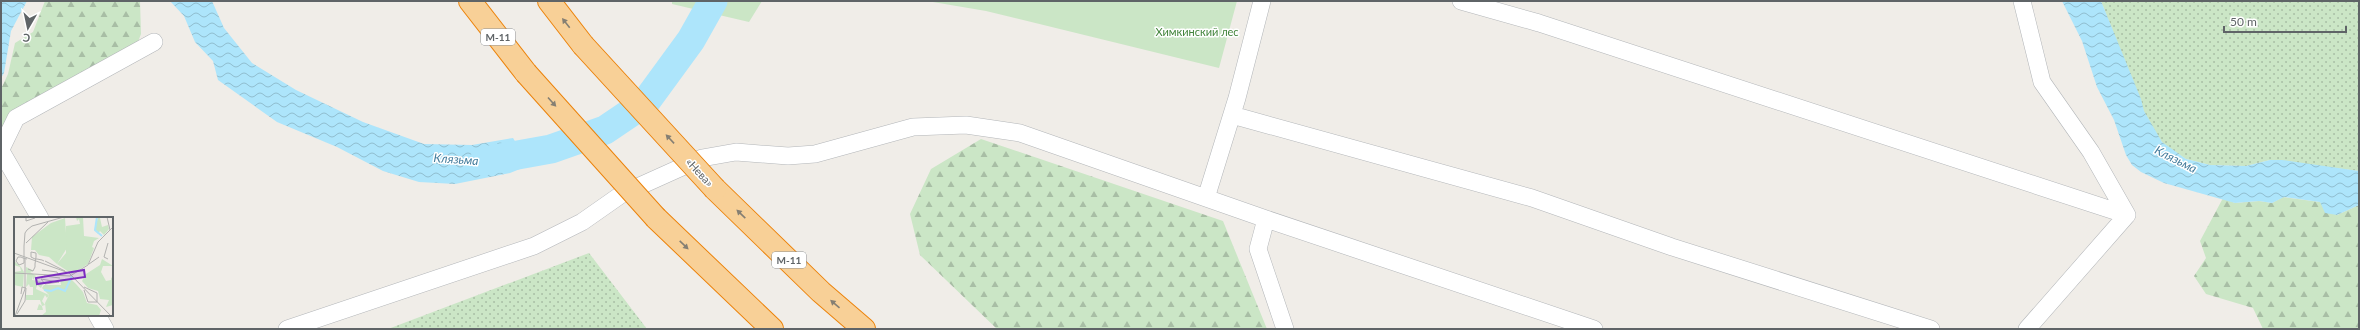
<svg xmlns="http://www.w3.org/2000/svg" width="2360" height="330" viewBox="0 0 2360 330" font-family="Lato,sans-serif">
  <style>
    .grass { fill: url(#grass-dots) }
    .forest { fill: url(#forest-firs) }
    .park { fill: #cbe6c6 }
    .water { fill: url(#water-waves) }
    .lines { fill: none; stroke-linecap: round; stroke-linejoin: round }
    .river { stroke: #ade5fb; stroke-width: 29 }
    .minor-casing { stroke: #b3b6b9; stroke-width: 18 }
    .highway-casing { stroke: #ec830b; stroke-width: 24 }
    .minor { stroke: #fff; stroke-width: 17 }
    .highway { stroke: #f8d097; stroke-width: 22 }
    .highway-bridge-casing { stroke: #ec830b; stroke-width: 24; stroke-linecap: butt }
    .highway-bridge { stroke: #f8d097; stroke-width: 22 }
    .oneway { fill: #857f73 }
    .labels { text-anchor: middle; dominant-baseline: central; stroke-width: 3; stroke-linejoin: round; paint-order: stroke }
    .shield { fill: #fff; stroke: #8f9295; stroke-width: 1 }
    .shield-label { font-size: 10px; font-weight: bold; fill: #5f6467 }
    .park-label { font-size: 11px; fill: #41833a; stroke: #fff }
    .street-label { font-size: 11px; fill: #5f6467; stroke: #fff }
    .water-label { font-size: 12px; font-style: italic; fill: #437c9c; stroke: #fff }
    .inset-river { fill: none; stroke: #ade5fb; stroke-width: 2 }
    .inset-road { fill: none; stroke: #b2b2b0; stroke-width: 1 }
    .view { fill: #7b2cbf; fill-opacity: 0.15; stroke: #7b2cbf; stroke-width: 2 }
    .inset-edge { fill: none; stroke: #5f6467; stroke-width: 2 }
  </style>
  <defs>
    <pattern id="grass-dots" width="8" height="8" patternUnits="userSpaceOnUse"><rect width="8" height="8" fill="#cbe6c6"/><path d="M2 2h.1M6 6h.1" fill="none" stroke="#a8bea5" stroke-width="1.8" stroke-linecap="round"/></pattern>
    <pattern id="forest-firs" width="22" height="20" patternUnits="userSpaceOnUse"><rect width="22" height="20" fill="#cbe6c6"/><path d="M5 1l3.5 6h-7zM16 11l3.5 6h-7z" fill="#a8bea5"/></pattern>
    <pattern id="water-waves" width="16" height="10" patternUnits="userSpaceOnUse"><rect width="16" height="10" fill="#ade5fb"/><path d="M0 5q4-4 8 0t8 0" fill="none" stroke="#90bdcf"/></pattern>
  </defs>
  <rect width="100%" height="100%" fill="#f0ede8"/>
  <path class="grass" d="M 2101,1 L 2359,1 L 2359,171 L 2270,160 L 2246,166 L 2210,165 L 2186,159 L 2171,149 L 2162,142 L 2148,122 Z
    M 589,253 L 647,329 L 388,329 Z"/>
  <path class="forest" d="M 45,1 L 140,1 L 141,34 L 136,47 L 1,139 L 1,89 L 8,74 L 15,43 L 33,32 Z
    M 981,139 L 1223,221 L 1267,329 L 997,329 L 920,255 L 910,214 L 931,169 Z
    M 2283,197 L 2320,202 L 2337,215 L 2359,205 L 2359,329 L 2263,329 L 2253,308 L 2206,294 L 2194,276 L 2206,258 L 2200,241 L 2223,198 L 2235,203 L 2259,201 L 2272,203 Z"/>
  <path class="park" d="M 672,1 L 762,1 L 749,22 L 672,4 Z
    M 927,1 L 1237,1 L 1219,68 L 986,11 Z"/>
  <path class="water" d="M 1,1 L 27,1 L 11,31 L 4,73 L 1,78 Z
    M 170,1 L 212,1 L 224,28 L 252,63 L 296,90 L 363,122 L 424,144 L 472,145 L 513,138 L 530,165 L 510,173 L 455,184 L 419,182 L 383,171 L 337,147 L 277,122 L 218,80 L 213,61 L 195,42 L 184,16 Z
    M 2062,1 L 2101,1 L 2141,99 L 2144,111 L 2162,142 L 2186,159 L 2210,165 L 2246,166 L 2270,160 L 2282,160 L 2359,171 L 2359,205 L 2337,215 L 2325,213 L 2320,202 L 2284,197 L 2272,203 L 2259,201 L 2235,203 L 2164,183 L 2141,172 L 2132,165 L 2126,155 L 2114,120 L 2097,87 L 2082,41 Z"/>
  <g class="lines">
    <path class="river" d="M 484,161 L 551,149 L 605,130 L 645,103 L 691,40 L 713,1"/>
    <defs>
      <path id="minor" d="M 1461,1 L 1539,23 L 2127,215
        M 2022,1 L 2042,82 L 2091,152 L 2127,215
        M 1232,115 L 1532,198 L 1672,247 L 1931,329
        M 1,149 L 16,118 L 154,42
        M 1,151 L 40,218
        M 1206,198 L 1237,98 L 1262,1
        M 1266,219 L 1258,249 L 1285,329
        M 97,315 L 105,329
        M 287,329 L 534,246 L 582,222 L 622,194 L 702,158 L 736,152 L 788,156 L 815,154 L 913,127 L 966,125 L 1020,133 L 1266,219 L 1594,329
        M 2027,329 L 2127,215"/>
      <path id="highway" d="M 470,1 L 526,73
        M 549,1 L 583,45
        M 715,189 L 821,292 L 864,329
        M 656,218 L 772,329"/>
    </defs>
    <use href="#minor" class="minor-casing"/>
    <use href="#highway" class="highway-casing"/>
    <use href="#minor" class="minor"/>
    <use href="#highway" class="highway"/>
    <defs>
      <path id="highway-bridge" d="M 583,45 L 715,189
        M 526,73 L 656,218"/>
    </defs>
    <use href="#highway-bridge" class="highway-bridge-casing"/>
    <use href="#highway-bridge" class="highway-bridge"/>
  </g>
  <defs><path id="oneway-solid" d="M-6-.8H1V-3.2L6.5 0L1 3.2V.8H-6Z"/></defs>
  <g class="oneway">
    <use href="#oneway-solid" transform="translate(566 23) rotate(-128)"/>
    <use href="#oneway-solid" transform="translate(552 102) rotate(48)"/>
    <use href="#oneway-solid" transform="translate(670 139) rotate(-133)"/>
    <use href="#oneway-solid" transform="translate(741 214) rotate(-136)"/>
    <use href="#oneway-solid" transform="translate(684 245) rotate(44)"/>
    <use href="#oneway-solid" transform="translate(835 304) rotate(-139)"/>
  </g>
  <g class="labels">
    <g class="shield">
      <rect x="481" y="29" width="34" height="16" rx="3"/>
      <rect x="772" y="252" width="34" height="16" rx="3"/>
    </g>
    <g class="shield-label">
      <text x="498" y="37">М-11</text>
      <text x="789" y="260">М-11</text>
    </g>
    <g class="park-label">
      <text x="1197" y="31">Химкинский лес</text>
    </g>
    <g class="street-label">
      <text transform="translate(700 172) rotate(47)">«Нева»</text>
    </g>
    <g class="water-label">
      <text transform="translate(456 159) rotate(4)">Клязьма</text>
      <text transform="translate(2176 159) rotate(27)">Клязьма</text>
    </g>
  </g>
  <g transform="translate(14 217)">
    <rect width="99" height="99" fill="#f0ede8"/>
    <path d="M 62,0 L 69,0 L 70,19 L 85,21 L 80,24 L 78,30 L 80,31 L 74,47 L 58,57 L 43,47 L 52,36 L 52,9 L 66,7 L 65,2 L 63,4 ZM 84,0 L 86,1 L 88,10 L 94,8 L 95,12 L 90,18 L 86,14 L 84,17 L 81,13 ZM 0,44 L 7,50 L 10,55 L 9,70 L 0,68 L 0,55 L 7,54 L 6,50 L 0,48 ZM 12,50 L 20,54 L 16,55 L 22,59 L 19,63 L 18,59 L 18,63 L 26,64 L 29,67 L 27,71 L 23,68 L 22,72 L 35,78 L 33,81 L 31,78 L 28,84 L 31,88 L 28,89 L 29,93 L 23,93 L 25,87 L 28,89 L 26,83 L 12,83 L 12,78 L 19,78 L 19,70 L 16,70 L 15,67 L 12,70 L 13,57 L 16,57 L 12,56 Z" fill="#cbe6c6"/>
    <path d="M 51,1 L 53,31 L 43,47 L 35,40 L 25,38 L 21,33 L 17,33 L 18,20 L 37,6 ZM 88,42 L 99,49 L 89,49 L 87,55 L 92,64 L 97,63 L 97,60 L 99,63 L 99,88 L 92,90 L 95,83 L 86,82 L 84,74 L 74,71 L 68,64 L 72,57 L 86,48 Z" fill="#cbe6c6"/>
    <path d="M 46,62 L 57,62 L 62,67 L 69,75 L 73,86 L 83,88 L 87,93 L 85,99 L 27,99 L 32,95 L 31,86 L 35,78 L 28,71 L 30,68 L 47,68 Z" fill="#cbe6c6"/>
    <path class="inset-river" d="M 83,0 L 81,13 L 88,19M 30,73 L 37,74 L 44,71 L 51,74 L 58,59"/>
    <path class="inset-road" d="M 12,0 L 12,4 L 21,1M 93,0 L 96,13M 12,26 L 34,5M 0,36 L 55,56 L 97,99M 13,42 L 9,41 L 7,40 L 4,40 L 2,44 L 5,48 L 10,46 L 10,29 L 11,16 L 13,13 L 18,9 L 50,0M 94,42 L 90,40 L 94,26M 31,44 L 51,54M 75,47 L 85,40M 14,52 L 19,54 L 21,50 L 21,47 L 22,40 L 22,36 L 17,35 L 17,40 L 21,42 L 23,42 L 28,43 L 30,44M 28,53 L 43,55 L 45,59M 0,56 L 56,59 L 74,48 L 84,25 L 99,10M 30,59 L 46,61M 27,62 L 44,65 L 45,65 L 31,67 ZM 70,73 L 74,85 L 83,85 L 83,76 L 70,70M 3,97 L 11,84 L 12,71 L 8,70 L 7,77M 1,99 L 11,72 L 11,42"/>
    <path class="view" d="M 70,53 L 71,60 L 23,67 L 22,61 Z"/>
    <rect width="99" height="99" class="inset-edge"/>
  </g>
  <rect width="2360" height="330" fill="none" stroke="#5f6467" stroke-width="4"/>
  <g transform="translate(28 28) rotate(189)" stroke="#ffffff" stroke-width="3" paint-order="stroke">
  <path d="M0-3L7 15L0 10L-7 15Z" fill="#5f6467"/>
  <text y="-6" font-size="11" font-weight="bold" text-anchor="middle" fill="#5f6467">С</text>
  </g>
  <path d="M2224 26v6h122v-6" fill="none" stroke="#5f6467" stroke-width="2"/>
  <text x="2230" y="26" font-size="12" fill="#5f6467" stroke="#ffffff" stroke-width="3" paint-order="stroke">50 m</text>
</svg>
